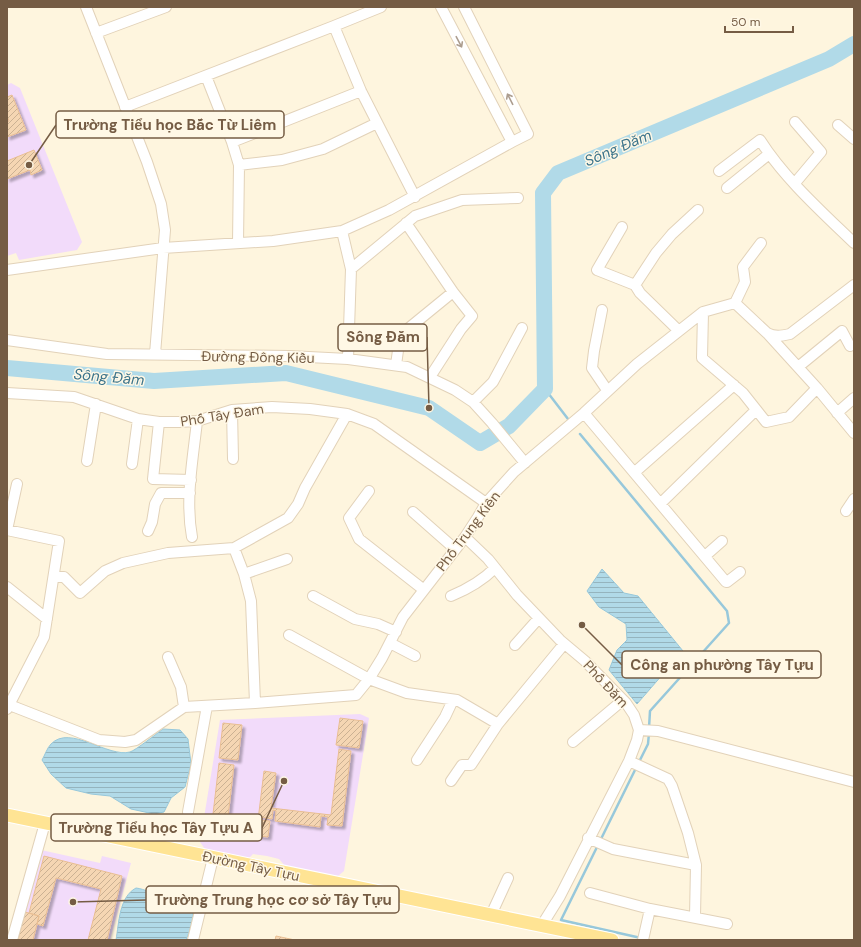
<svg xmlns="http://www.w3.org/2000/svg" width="861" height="947" viewBox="0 0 861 947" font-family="'DM Sans',sans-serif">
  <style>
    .education { fill: #f2dbfa }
    .water { fill: url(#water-rules); stroke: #97c8db }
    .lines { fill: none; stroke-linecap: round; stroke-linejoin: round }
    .stream { stroke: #97c8db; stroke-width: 2.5 }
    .river { stroke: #b1dae8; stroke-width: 16 }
    .building { fill: url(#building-hatch); stroke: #e9be92; filter: url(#shadow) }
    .minor-casing { stroke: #e2d2b9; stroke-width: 12 }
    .major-casing { stroke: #fff; stroke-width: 15 }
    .minor { stroke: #fff; stroke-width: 10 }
    .major { stroke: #ffe494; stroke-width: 13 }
    .oneway { stroke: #ac9d8f }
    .labels { text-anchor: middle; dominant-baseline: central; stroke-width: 3; stroke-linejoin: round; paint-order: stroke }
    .street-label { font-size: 14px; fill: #755c44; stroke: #fff8e6 }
    .water-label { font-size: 15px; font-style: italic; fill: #3c748b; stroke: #fff8e6 }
    .leader { fill: none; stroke: #755c44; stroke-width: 1.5 }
    .callout-dot { fill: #755c44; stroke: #fff8e6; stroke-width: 1.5 }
    .callout { fill: #fff8e6; stroke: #755c44; stroke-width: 1.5 }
    .callout-label { font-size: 15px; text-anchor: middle; font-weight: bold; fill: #755c44 }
  </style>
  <defs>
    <pattern id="water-rules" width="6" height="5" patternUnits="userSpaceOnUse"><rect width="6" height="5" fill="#b1dae8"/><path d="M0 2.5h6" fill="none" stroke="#95b4be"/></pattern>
    <pattern id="building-hatch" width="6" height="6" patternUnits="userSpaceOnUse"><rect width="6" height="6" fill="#f5d6b3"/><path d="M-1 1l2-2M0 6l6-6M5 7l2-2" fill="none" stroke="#cbb193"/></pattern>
    <filter id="shadow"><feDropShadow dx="3" dy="3" stdDeviation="1" flood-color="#0004"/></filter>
  </defs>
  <rect width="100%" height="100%" fill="#fef5de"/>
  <path class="education" d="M 11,83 L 20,88 L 82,242 L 77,250 L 19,260 L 16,253 L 7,256 L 7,85 Z
    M 360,714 L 369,718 L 344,871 L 338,876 L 286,867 L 279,859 L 267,856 L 253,854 L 247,860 L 207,852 L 200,842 L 220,720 Z
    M 41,850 L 100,863 L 102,856 L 131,863 L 110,940 L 16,940 Z"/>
  <path class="water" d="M 602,569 L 624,593 L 638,596 L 683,651 L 637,704 L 609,670 L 617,650 L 627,640 L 626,624 L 599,607 L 587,591 Z
    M 163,729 L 180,730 L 188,739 L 191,764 L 185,787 L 171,798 L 164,812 L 154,814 L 131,809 L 110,796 L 91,794 L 66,788 L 51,774 L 42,760 C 45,755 47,748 51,744 C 70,724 108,758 130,752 C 136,750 156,734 163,729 Z
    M 136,888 C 145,889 153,894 162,897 C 170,899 180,898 187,902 C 199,909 190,930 186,940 L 116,940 C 119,923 119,897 136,888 Z"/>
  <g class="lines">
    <path class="stream" d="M 545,389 L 568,419
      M 580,434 L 727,611 L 729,623 L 650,711 L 649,728
      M 638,764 L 648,744 L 649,733
      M 600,841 L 636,768
      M 598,845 L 561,920 L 641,938"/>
    <path class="river" d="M 7,368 L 154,381 L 286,373 L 429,408 L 480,443 L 509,426 L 545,389 L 543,193 L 558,173 L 829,59 L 854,44"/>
  </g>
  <path class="building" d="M 12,95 L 26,130 L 7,137 L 7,122 L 9,121 L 7,116 L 7,97 Z
    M 34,150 L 42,170 L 31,175 L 30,170 L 7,179 L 7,161 Z
    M 340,718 L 363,721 L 359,748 L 336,745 Z
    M 223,723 L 242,725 L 238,760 L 219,758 Z
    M 339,749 L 351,751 L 342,826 L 327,825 L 328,817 L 321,816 L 320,827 L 275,821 L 276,811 L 273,810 L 272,819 L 260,817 L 260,820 L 270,821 L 268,837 L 211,831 L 219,763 L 234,765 L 228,817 L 258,820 L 264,771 L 276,773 L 271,808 L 331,815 Z
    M 44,856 L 122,876 L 107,940 L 88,940 L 101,889 L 56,878 L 43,926 L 37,924 L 39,916 L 29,913 Z
    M 25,912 L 39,916 L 33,940 L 18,940 Z
    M 276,936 L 295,940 L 275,940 Z"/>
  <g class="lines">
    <defs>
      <path id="minor" d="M 86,7 L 147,162 L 161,204 L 165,230 L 155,354
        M 381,7 L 334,26 L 361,91 L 415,197
        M 441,7 L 512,142
        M 96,33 L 166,7
        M 206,76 L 232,142 L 239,165 L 238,243
        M 125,107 L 334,26
        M 838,125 L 854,139
        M 232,142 L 361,91
        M 239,165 L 282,160 L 323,149 L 377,123
        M 719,171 L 760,140 C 784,178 822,212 854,243
        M 795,183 L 821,152 L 795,122
        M 727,188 L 769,154
        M 406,223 L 453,292 L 472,316 L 461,329 L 430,377
        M 622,227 L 597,270 L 635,285 L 640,293 L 679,331
        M 342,231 L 351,269 L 348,359
        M 351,269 L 415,216 L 462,200 L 518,198
        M 7,270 L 163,248 L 273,241 L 342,231 L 389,210 L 512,142 L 528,134 L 464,7
        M 635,285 L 656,253 L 672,234 L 698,210
        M 735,303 L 745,282 L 743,267 L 761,243
        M 602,310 L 594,351 L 592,368 L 607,390
        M 703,312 L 702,358 L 743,393 L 766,422 L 789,417 L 817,388
        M 767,333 L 817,388 L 854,433
        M 7,340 L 107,354 L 289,356 L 348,359 L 407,367 L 455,390 L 473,402 L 492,423 L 525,463
        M 396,365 L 399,343 L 404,332 L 453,292
        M 798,367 L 842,331 L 850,346
        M 7,393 L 74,397 L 138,419 L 159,422 L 179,422 L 197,421 L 232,410 L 272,407 L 310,409 L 347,414 L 374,424 L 486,503
        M 473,402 L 493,382 L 522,328
        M 232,410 L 233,459
        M 584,413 L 726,582 L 727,582 L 740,572
        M 837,413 L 854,398
        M 159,422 L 153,479 L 191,480
        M 87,461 L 96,404
        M 132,464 L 138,419
        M 635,472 L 734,385
        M 369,491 L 349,518 L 359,539 L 424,590
        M 661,503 L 756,410
        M 846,511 L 854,499
        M 413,512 L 455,549
        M 7,530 L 59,541 L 44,637 L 7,709
        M 7,530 L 17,484
        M 148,531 L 152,522 L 155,504 L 161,493 L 190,493
        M 192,537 C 185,499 193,459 197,421
        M 465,537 L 488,559 L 517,595 L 560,640 L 585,661 L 626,703 L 634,715 L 639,730 L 637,740 L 629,761 L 560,896 L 542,925
        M 234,548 L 244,574 L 251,601 L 255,703
        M 705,556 L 722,541
        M 244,574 L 287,559
        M 54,577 L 64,577 L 80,593 L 105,571 L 123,563 L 168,553 L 234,548 L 288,518 L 298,504 L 305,488 L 347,414
        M 7,587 L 47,619
        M 313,596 L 355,619 L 378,624 L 396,632
        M 451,596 C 468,589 482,581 495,568
        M 289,635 L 369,679 L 407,693 L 457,700 L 498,724
        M 390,643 L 415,656
        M 515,645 L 539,618
        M 168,657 L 181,687 L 184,707
        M 7,704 L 99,740 L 125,742 L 136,740 L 184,707 L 255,703 L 356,695 L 369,679 L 382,658 L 403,617 L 465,537 L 478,517 L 486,503 L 514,472 L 584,413 L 637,364 L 703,312 L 735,303 L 767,333 C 775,337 781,336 790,334 L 854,285
        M 639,730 L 658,731 L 854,782
        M 573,742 L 623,700
        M 417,760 L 445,717 L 453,700
        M 629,761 L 668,779 L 672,786 L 688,833 L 696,865 L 695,917
        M 451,781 L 462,765 L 471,765 L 498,724 L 564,644
        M 188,812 L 207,706
        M 588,838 L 613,849 L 696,865
        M 590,893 L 650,909 L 643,940
        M 650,909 L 727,924
        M 491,915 L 508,878
        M 12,940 L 45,823
        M 193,940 L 213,858"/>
      <path id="major" d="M 7,815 L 612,940"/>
    </defs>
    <use href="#minor" class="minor-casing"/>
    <use href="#major" class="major-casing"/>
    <use href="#minor" class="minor"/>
    <use href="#major" class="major"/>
  </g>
  <defs><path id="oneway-shaft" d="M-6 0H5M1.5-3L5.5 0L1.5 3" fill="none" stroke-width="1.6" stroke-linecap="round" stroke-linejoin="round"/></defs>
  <g class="oneway">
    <use href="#oneway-shaft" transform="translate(459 42) rotate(62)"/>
    <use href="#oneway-shaft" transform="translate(510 99) rotate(-117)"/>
  </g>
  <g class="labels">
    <g class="street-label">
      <text transform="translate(258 357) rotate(1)">Đường Đông Kiều</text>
      <text transform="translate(222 415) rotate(-9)">Phố Tây Đam</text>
      <text transform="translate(468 531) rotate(-53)">Phố Trung Kiên</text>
      <text transform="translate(606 684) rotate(47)">Phố Đăm</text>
      <text transform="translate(251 866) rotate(12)">Đường Tây Tựu</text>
    </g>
    <g class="water-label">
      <text transform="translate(618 148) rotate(-23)">Sông Đăm</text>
      <text transform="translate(109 377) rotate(5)">Sông Đăm</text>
    </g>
  </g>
  <path class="leader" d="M29 165L56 125M429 408L427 337M582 625L622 665M284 781L262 828M73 902L146 900"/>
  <g class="callout-dot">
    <circle cx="29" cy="165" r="4"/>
    <circle cx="429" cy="408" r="4"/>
    <circle cx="582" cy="625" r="4"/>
    <circle cx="284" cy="781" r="4"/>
    <circle cx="73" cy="902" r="4"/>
  </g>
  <g class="callout">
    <rect x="56" y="111" width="228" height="27" rx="4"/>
    <rect x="338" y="324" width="89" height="27" rx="4"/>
    <rect x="622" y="651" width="199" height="27" rx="4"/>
    <rect x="51" y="814" width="211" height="27" rx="4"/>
    <rect x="146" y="886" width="253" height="27" rx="4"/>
  </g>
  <g class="callout-label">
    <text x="170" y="130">Trường Tiểu học Bắc Từ Liêm</text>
    <text x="383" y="342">Sông Đăm</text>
    <text x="722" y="670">Công an phường Tây Tựu</text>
    <text x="156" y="833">Trường Tiểu học Tây Tựu A</text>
    <text x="273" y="905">Trường Trung học cơ sở Tây Tựu</text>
  </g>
  <rect width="861" height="947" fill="none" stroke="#755c44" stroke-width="16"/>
  <path d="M725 26v6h68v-6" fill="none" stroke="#755c44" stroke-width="2"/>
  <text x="731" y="26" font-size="12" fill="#755c44" stroke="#fff8e6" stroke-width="3" paint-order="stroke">50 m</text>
</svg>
